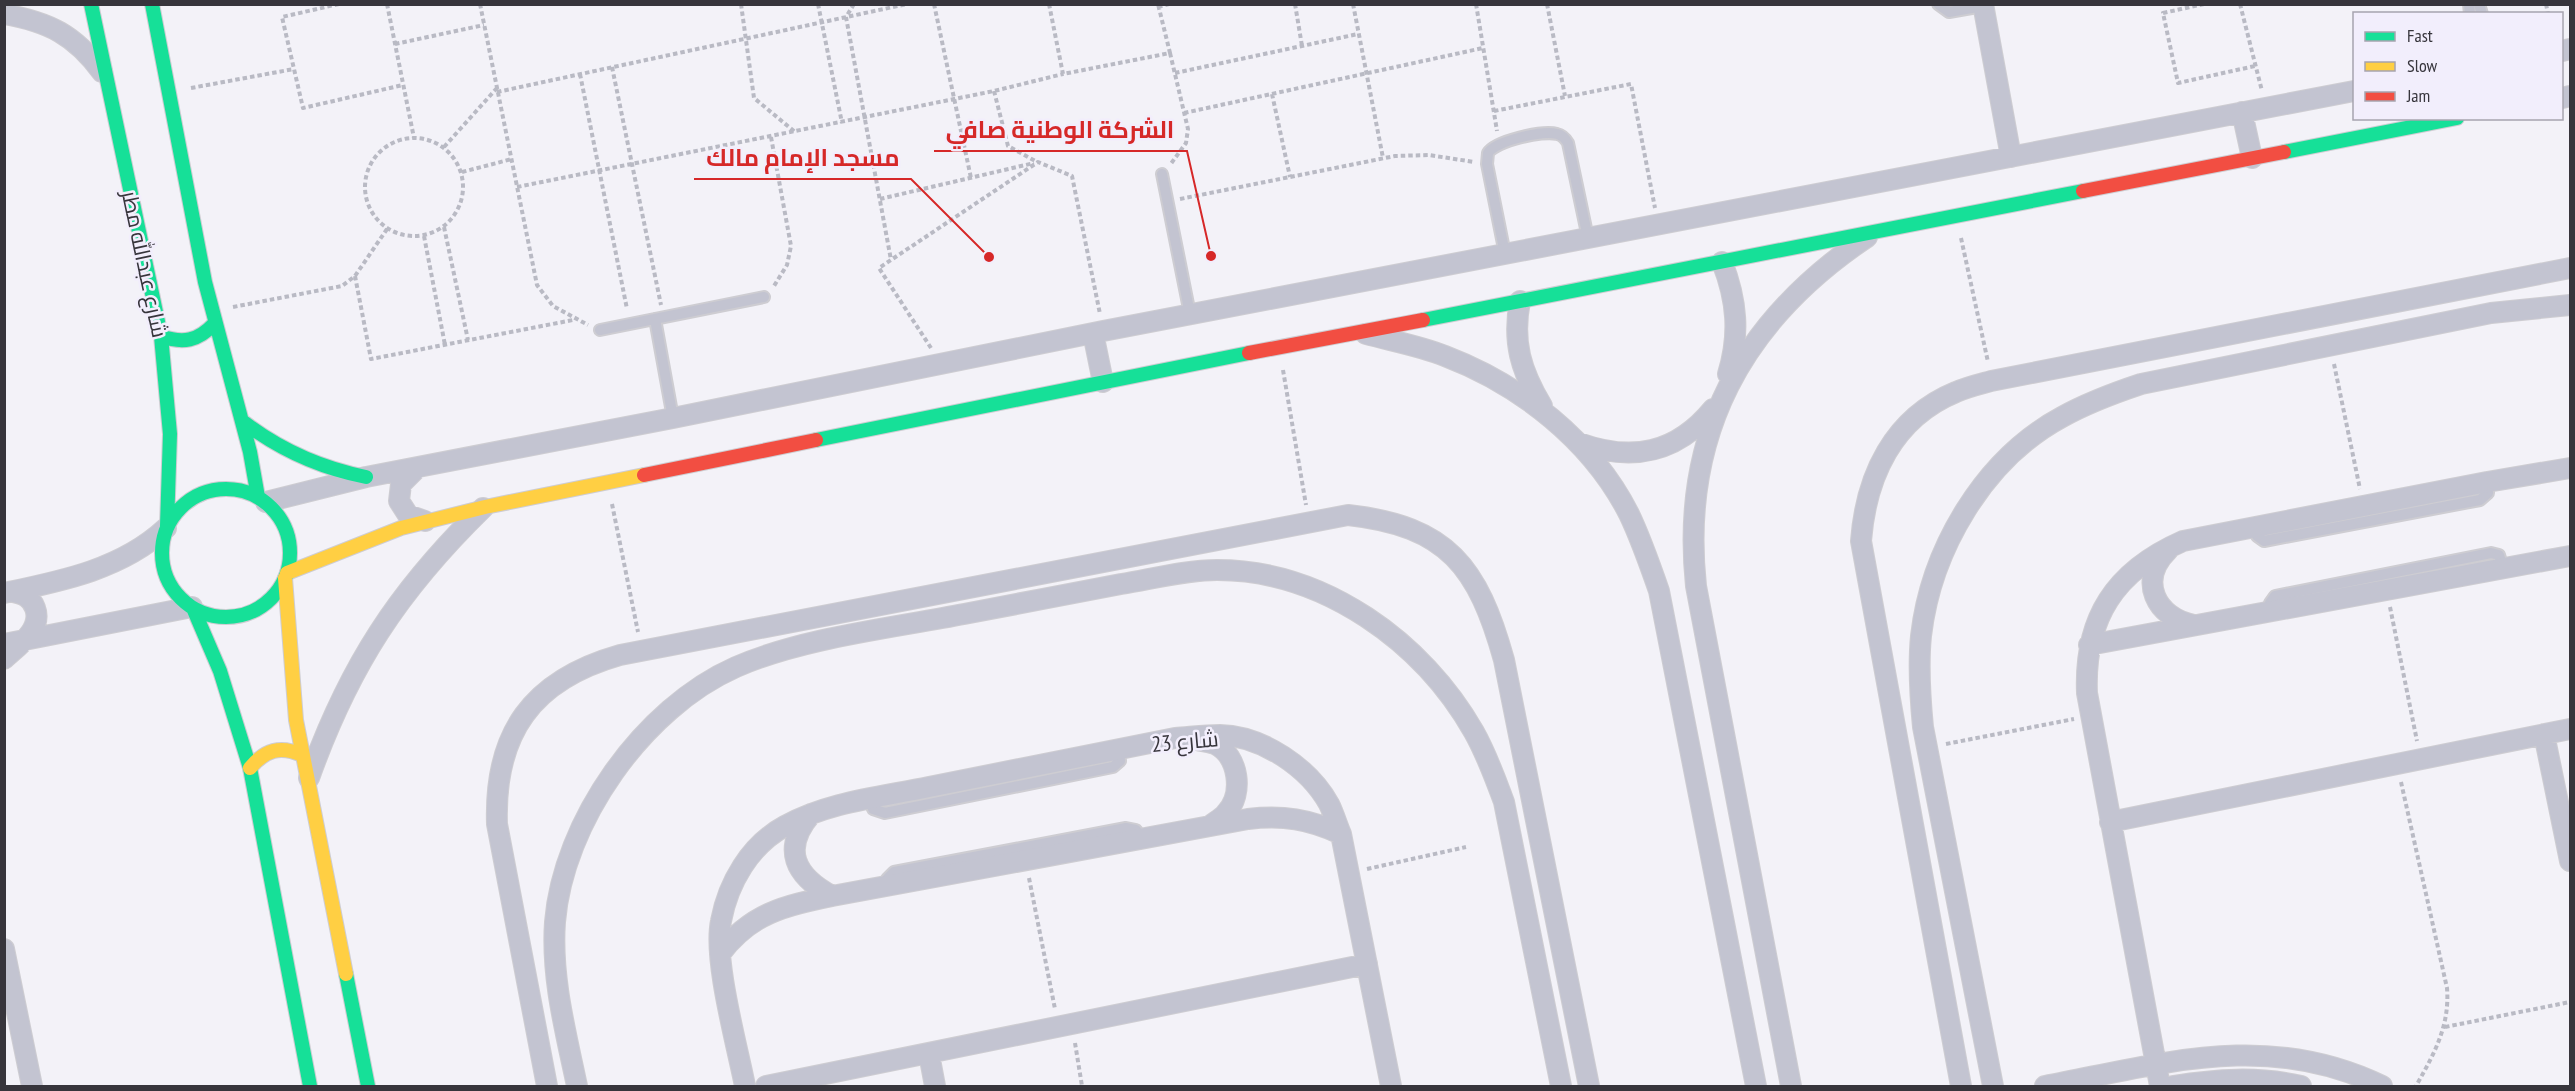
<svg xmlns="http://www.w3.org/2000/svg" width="2575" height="1091" viewBox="0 0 2575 1091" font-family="'PT Sans Narrow',Cairo,sans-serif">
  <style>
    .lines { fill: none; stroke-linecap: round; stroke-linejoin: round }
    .lane-casing { stroke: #cecdd2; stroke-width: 14 }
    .street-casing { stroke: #cecdd2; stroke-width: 22 }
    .fast-casing { stroke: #cecdd2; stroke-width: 16 }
    .slow-casing { stroke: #cecdd2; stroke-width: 16 }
    .jam-casing { stroke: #cecdd2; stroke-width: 16 }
    .path { stroke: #b9bac4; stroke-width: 4; stroke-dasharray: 4.5 3; stroke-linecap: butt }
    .lane { stroke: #c3c4d1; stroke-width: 10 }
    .street { stroke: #c3c4d1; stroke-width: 20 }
    .fast { stroke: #16e098; stroke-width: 14 }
    .slow { stroke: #ffcf43; stroke-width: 14 }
    .jam { stroke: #f24e42; stroke-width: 14 }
    .labels { text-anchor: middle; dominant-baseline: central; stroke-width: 5; stroke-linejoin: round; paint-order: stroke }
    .street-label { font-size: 22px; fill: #37353c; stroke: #f2eefc }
    .leader { fill: none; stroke: #d62828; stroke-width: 2 }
    .callout-dot { fill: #d62828; stroke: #f2eefc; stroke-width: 2 }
    .callout-label { font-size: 24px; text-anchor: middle; font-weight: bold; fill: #d62828; stroke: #f2eefc; stroke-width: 5; stroke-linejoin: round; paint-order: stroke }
  </style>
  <rect width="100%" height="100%" fill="#f3f2f8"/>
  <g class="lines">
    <defs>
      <path id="lane" d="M 1938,4 L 1949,12 L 1983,6
        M 2469,4 L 2470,14
        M 2479,4 L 2482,14
        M 1162,174 L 1190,314
        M 1505,254 L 1487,164 L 1488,153 C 1495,141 1543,130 1557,134 C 1562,135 1565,138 1568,143 L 1588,238
        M 655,319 L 673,418
        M 600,330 L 764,297
        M 2255,526 L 2257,536 L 2264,541 L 2480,500 L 2488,493 L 2487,482
        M 2270,611 L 2270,603 L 2275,596 L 2491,553 L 2499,555 L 2503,568
        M 870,799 L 873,809 L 885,813 L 1113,767 L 1120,761 L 1119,749
        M 887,886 L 887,879 L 894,872 L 1126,828 L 1136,830 L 1140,838"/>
      <path id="street" d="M 1983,4 L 2011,157
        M 4,14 C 49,22 75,35 102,72
        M 2562,51 L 2570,49
        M 2562,98 L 2570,96
        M 2242,112 L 2252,158
        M 1722,262 C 1737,300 1740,335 1728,374
        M 1520,301 C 1512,342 1521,371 1542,406
        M 1093,333 L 1103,382
        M 1366,334 C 1392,341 1420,346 1445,356 C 1521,385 1592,441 1629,514 C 1641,539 1650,565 1659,591 L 1756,1086
        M 1579,443 C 1632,462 1676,454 1713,409
        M 416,469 L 401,484 L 399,501 L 408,515 L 425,521
        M 266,502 L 366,477 L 673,418 L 1103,331 L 2354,91
        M 2168,550 C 2137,580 2156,618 2194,625
        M 4,593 C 62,581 122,569 166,528
        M 4,644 L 192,607
        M 2089,645 L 2570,556
        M 4,659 C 18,646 43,629 35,608 C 31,597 23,594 13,592
        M 2544,734 L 2570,861
        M 1196,740 C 1202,741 1210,742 1215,744 C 1239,756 1244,794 1226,813 C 1222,818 1216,821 1211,825
        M 309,778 C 349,666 398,591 483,508
        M 811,814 C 781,849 795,876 832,896
        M 2110,822 L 2570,729
        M 4,949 L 32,1086
        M 720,954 C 751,913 784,906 832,896 L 1248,819 C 1283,815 1309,819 1341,834
        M 929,1054 L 935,1086
        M 547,1086 L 497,824 C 494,733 532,680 620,655 L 1348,515 C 1448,526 1478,567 1504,660 L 1589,1086
        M 577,1086 C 566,1033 551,978 555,922 C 563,822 643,708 736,667 C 802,638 892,628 964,614 C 1016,604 1069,594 1121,584 C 1152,579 1185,570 1217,570 C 1324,570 1423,642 1474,732 C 1487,755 1495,778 1504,802 L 1561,1086
        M 745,1086 C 737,1045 713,959 721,921 C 728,883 750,845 785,826 C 828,802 881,797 929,787 C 1011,771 1093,755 1175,738 C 1190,737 1205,735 1220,735 C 1263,736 1309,768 1329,804 C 1334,814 1337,825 1341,834 L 1391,1086
        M 766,1086 L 1367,964
        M 1791,1086 L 1696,586 C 1680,434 1742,321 1867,237
        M 1961,1086 L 1861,541 C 1866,476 1893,418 1956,392 C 1967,387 1980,384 1991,381 L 2570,268
        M 1993,1086 L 1923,727 C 1920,696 1918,666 1921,636 C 1931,549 1984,459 2062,417 C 2087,403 2114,393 2141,384 L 2491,313 L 2570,305
        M 2045,1086 C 2162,1064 2267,1030 2382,1086
        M 2160,1086 L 2087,693 C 2084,618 2115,571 2183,541 L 2487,482 L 2570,468
        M 2173,1086 C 2216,1079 2258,1076 2301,1086"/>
      <path id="fast" d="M 91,4 L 161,336 L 170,434 L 167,526
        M 152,4 L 205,282 L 250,452 L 258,497
        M 2284,152 L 2457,118
        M 1423,320 L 2083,191
        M 161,336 C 183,344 198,341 214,324
        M 245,423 C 282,451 321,468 366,477
        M 816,440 L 1249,353
        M162 553a64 64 0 1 1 128 0a64 64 0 1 1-128 0Z
        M 193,608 L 220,671 L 250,768 L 310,1086
        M 346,974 L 368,1086"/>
      <path id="slow" d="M 287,573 L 401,528 L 485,507 L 644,475
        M 285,578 L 296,720 L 346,974
        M 250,768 C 265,750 280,745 302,755"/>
      <path id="jam" d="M 2083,191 L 2284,152
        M 1249,353 L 1423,320
        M 644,475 L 816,440"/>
    </defs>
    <use href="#lane" class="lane-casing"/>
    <use href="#street" class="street-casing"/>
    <use href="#fast" class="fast-casing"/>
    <use href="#slow" class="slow-casing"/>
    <use href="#jam" class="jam-casing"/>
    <path class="path" d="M 339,4 L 282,17 L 303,108 L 403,85
      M 387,4 L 414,138
      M 480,4 L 537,285 L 553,306 L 588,325
      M 741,4 L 754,98 L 795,132
      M 818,4 L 842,123
      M 854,4 L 846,17 L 891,260
      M 934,4 L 971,178
      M 1049,4 L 1063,74 L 1170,53 L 1158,4
      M 1295,4 L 1302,46
      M 1353,4 L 1383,158
      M 1476,4 L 1497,131
      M 1547,4 L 1565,96
      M 1682,4 L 1684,4
      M 2204,4 L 2163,13 L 2178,83 L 2255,66
      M 2240,4 L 2262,91
      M 2546,4 L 2548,14
      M 1158,7 L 1169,4
      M 395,44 L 484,25
      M 1170,53 L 1188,129 L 1186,143 L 1170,165
      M 612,67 L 661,305
      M 1175,73 L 1358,34
      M 580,74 L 627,309
      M 191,88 L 294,69
      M 994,91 L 1008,146 L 1037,162
      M 497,92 L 907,4
      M 1272,94 L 1290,177
      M 1494,111 L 1631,84 L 1655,208
      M 1184,113 L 1483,48
      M 771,137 L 791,246 L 787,265 L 774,286
      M365 187a49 49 0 1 1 98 0a49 49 0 1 1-98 0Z
      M 444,147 L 497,88
      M 462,172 L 512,159
      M 517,187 L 994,91 L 1063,74
      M 880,199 L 1034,163
      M 1180,199 L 1395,156 L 1429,155 L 1474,162
      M 444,227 L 468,340
      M 424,236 L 445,345
      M 1961,238 L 1988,362
      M 355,276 L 371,359 L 573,320
      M 233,307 L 342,286 L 355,276 L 387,229
      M 931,348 L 879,268 L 1038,162 L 1072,176 L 1100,314
      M 2334,364 L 2360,489
      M 1283,370 L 1306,505
      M 612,504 L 638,632
      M 2390,607 L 2417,741
      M 1946,744 L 2074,719
      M 2401,782 L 2447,988 C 2450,1026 2434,1054 2416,1086
      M 1367,869 L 1466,847
      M 1029,878 L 1055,1009
      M 2445,1027 L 2570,1002
      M 1075,1043 L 1082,1086"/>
    <use href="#lane" class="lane"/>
    <use href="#street" class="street"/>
    <use href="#fast" class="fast"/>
    <use href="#slow" class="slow"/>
    <use href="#jam" class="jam"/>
  </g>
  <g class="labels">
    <g class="street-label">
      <text transform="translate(145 264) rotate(78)">شارع عبدالله مطر</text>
      <text transform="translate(1185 741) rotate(-5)">شارع 23</text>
    </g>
  </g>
  <path class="leader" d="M1211 256L1187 151H934M989 257L911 179H694"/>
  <g class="callout-dot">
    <circle cx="1211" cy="256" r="6"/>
    <circle cx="989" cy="257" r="6"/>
  </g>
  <g class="callout-label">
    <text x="1060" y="138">الشركة الوطنية صافي</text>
    <text x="803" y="166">مسجد الإمام مالك</text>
  </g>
  <rect width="2575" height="1091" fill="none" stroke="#37353c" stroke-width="12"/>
  <rect x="2353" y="12" width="210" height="108" fill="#f2eefc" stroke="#a7a4af" stroke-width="1.5"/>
  <rect x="2365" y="32" width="30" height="9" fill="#16e098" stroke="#a7a4af" stroke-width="1.5"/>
  <text x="2407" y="42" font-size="18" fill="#37353c">Fast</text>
  <rect x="2365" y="62" width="30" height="9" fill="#ffcf43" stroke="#a7a4af" stroke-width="1.5"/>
  <text x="2407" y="72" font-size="18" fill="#37353c">Slow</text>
  <rect x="2365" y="92" width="30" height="9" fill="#f24e42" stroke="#a7a4af" stroke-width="1.5"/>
  <text x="2407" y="102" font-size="18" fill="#37353c">Jam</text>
</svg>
